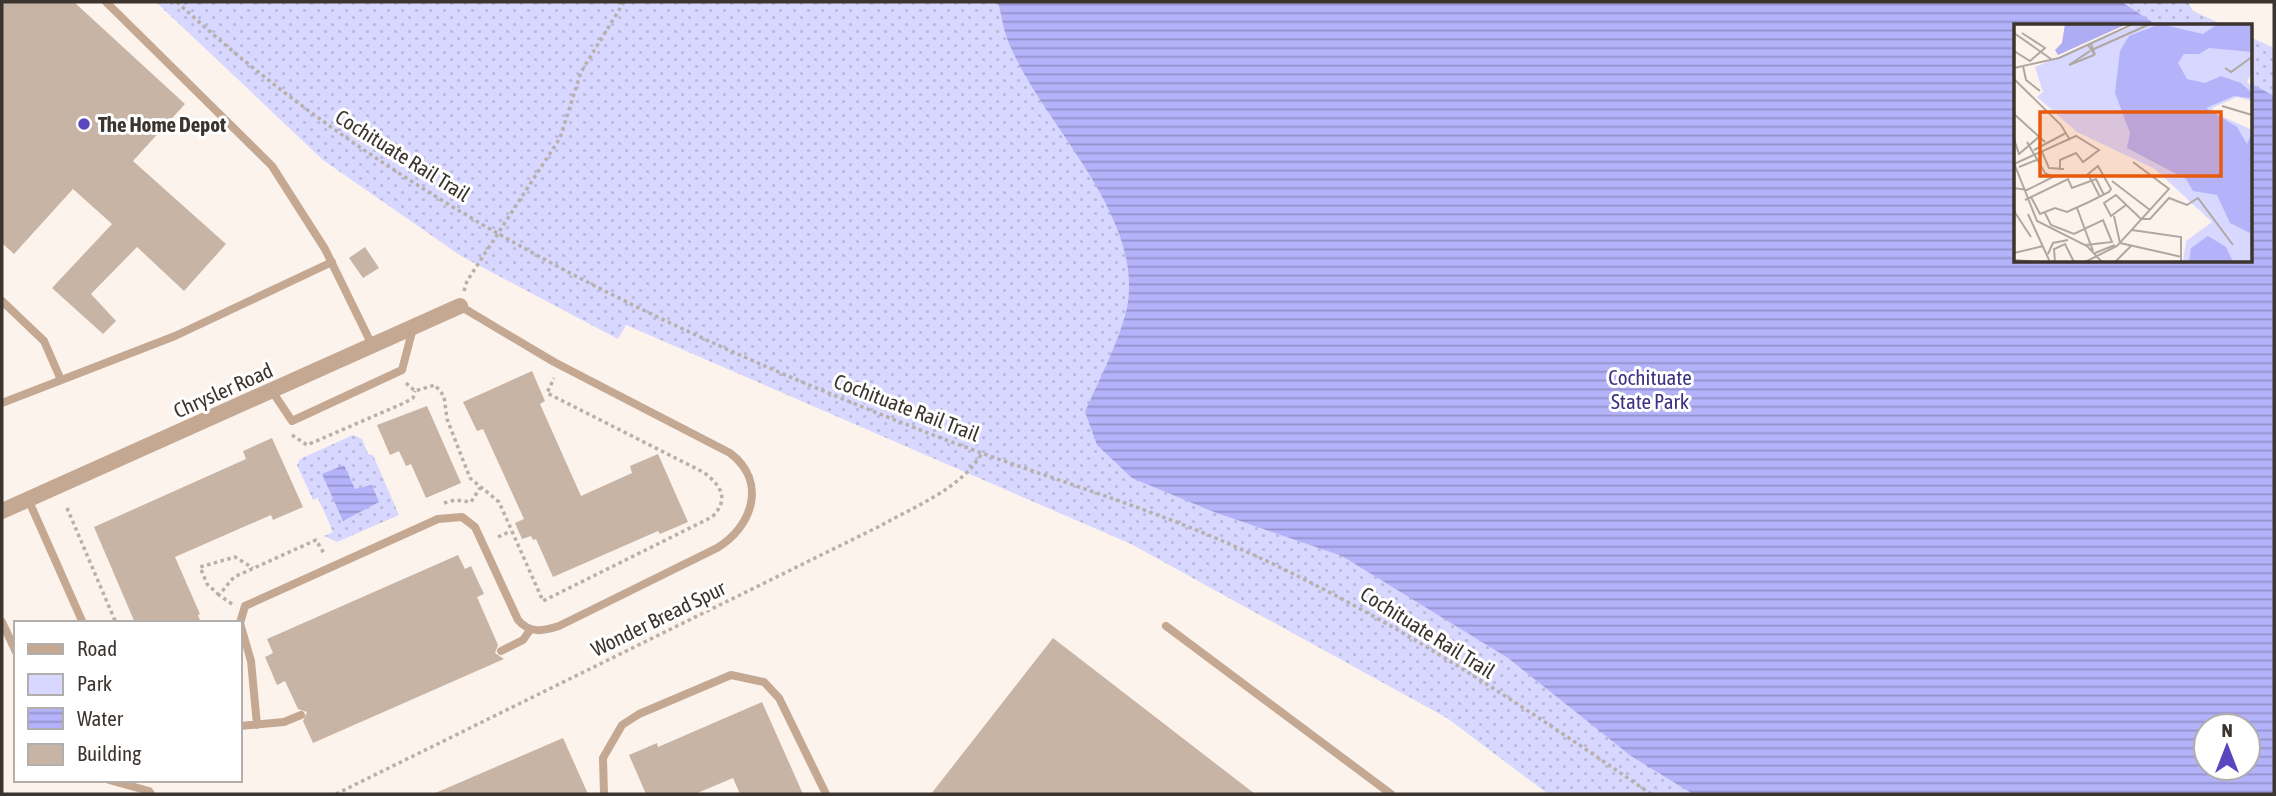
<svg xmlns="http://www.w3.org/2000/svg" width="2276" height="796" viewBox="0 0 2276 796" font-family="'Asap Condensed',sans-serif">
  <style>
    .green { fill: url(#green-dots); fill-rule: evenodd }
    .water { fill: url(#water-rules); fill-rule: evenodd }
    .building { fill: #c8b4a5 }
    .lines { fill: none; stroke-linecap: round; stroke-linejoin: round }
    .path { stroke: #b9b0aa; stroke-width: 3.5; stroke-dasharray: 3.5 3.5; stroke-linecap: butt }
    .lane { stroke: #c4a892; stroke-width: 8 }
    .street { stroke: #c4a892; stroke-width: 16 }
    .poi-dot { fill: #5a46be; stroke: #fff; stroke-width: 2.5 }
    .labels { text-anchor: middle; dominant-baseline: central; stroke-width: 6; stroke-linejoin: round; paint-order: stroke }
    .poi-label { font-size: 21px; font-weight: bold; fill: #3c342e; stroke: #fff; text-anchor: start }
    .street-label { font-size: 21px; fill: #3c342e; stroke: #fff }
    .park-label { font-size: 21px; fill: #3c3080; stroke: #fff }
    .inset-road { fill: none; stroke: #afa7a1; stroke-width: 2 }
    .view { fill: #e8590c; fill-opacity: 0.15; stroke: #e8590c; stroke-width: 3.5 }
    .inset-edge { fill: none; stroke: #3c342e; stroke-width: 3.5 }
  </style>
  <defs>
    <pattern id="green-dots" width="8" height="8" patternUnits="userSpaceOnUse" patternTransform="scale(1.75)"><rect width="8" height="8" fill="#d7d7ff"/><path d="M2 2h.1M6 6h.1" fill="none" stroke="#b9b9db" stroke-width="1.8" stroke-linecap="round"/></pattern>
    <pattern id="water-rules" width="6" height="5" patternUnits="userSpaceOnUse" patternTransform="scale(1.75)"><rect width="6" height="5" fill="#b4b2f9"/><path d="M0 2.5h6" fill="none" stroke="#9492ca"/></pattern>
  </defs>
  <rect width="100%" height="100%" fill="#fcf3ed"/>
  <path class="green" d="M 156,2 L 2188,2 L 2193,11 L 2226,26 L 2015,26 L 2015,261 L 2250,261 L 2250,37 L 2274,48 L 2274,794 L 1548,794 L 1447,718 L 1131,544 L 626,325 L 618,339 L 461,256 L 323,160 ZM 2206,726 L 2248,726 L 2248,768 L 2206,768 Z
    M 353,435 L 362,439 L 368,454 L 373,455 L 399,515 L 337,542 L 324,536 L 333,532 L 318,498 L 313,500 L 297,465 L 300,459 Z"/>
  <path class="water" d="M 998,2 L 2122,2 L 2158,26 L 2015,26 L 2015,261 L 2250,261 L 2250,83 L 2274,96 L 2274,794 L 1693,794 L 1631,756 L 1508,658 L 1342,556 L 1214,512 L 1132,478 L 1097,445 L 1085,412 C 1098,382 1123,334 1128,302 C 1140,212 1046,127 1011,48 C 1004,34 1002,17 998,2 ZM 2206,726 L 2248,726 L 2248,768 L 2206,768 Z
    M 344,465 L 355,489 L 372,485 L 379,502 L 343,521 L 322,474 Z"/>
  <path class="building" d="M 2,2 L 74,2 L 185,104 L 133,161 L 226,244 L 184,291 L 137,247 L 91,294 L 116,321 L 103,334 L 52,288 L 112,224 L 73,189 L 14,254 L 2,243 Z
    M 365,247 L 379,268 L 363,278 L 349,258 Z
    M 532,371 L 545,401 L 540,404 L 581,496 L 632,473 L 630,466 L 658,454 L 688,522 L 660,534 L 658,531 L 553,577 L 536,539 L 533,540 L 531,536 L 522,539 L 515,523 L 524,519 L 483,429 L 477,431 L 463,402 Z
    M 427,406 L 461,483 L 426,498 L 411,464 L 406,466 L 399,451 L 390,455 L 377,425 Z
    M 272,438 L 303,507 L 273,520 L 271,515 L 175,557 L 200,614 L 198,615 L 201,623 L 135,623 L 94,527 L 246,459 L 243,451 Z
    M 458,555 L 465,569 L 471,566 L 484,594 L 477,597 L 498,645 L 495,653 L 504,659 L 313,743 L 303,721 L 307,712 L 298,709 L 285,681 L 277,685 L 265,657 L 273,653 L 267,639 Z
    M 1053,638 L 1255,794 L 931,794 Z
    M 762,702 L 803,794 L 740,794 L 733,778 L 695,794 L 646,794 L 629,755 L 657,743 L 658,747 Z
    M 563,738 L 588,794 L 433,794 Z"/>
  <g class="lines">
    <path class="path" d="M 177,2 C 392,201 664,331 936,436 C 1039,476 1145,505 1245,551 C 1389,616 1522,705 1651,794
      M 464,291 L 467,281 L 560,138 L 581,72 L 624,2
      M 406,383 L 415,391 L 435,385 L 444,396 L 447,419 L 470,478 L 499,502 L 543,601 L 712,517 C 730,499 721,485 703,472 L 547,393 L 554,378
      M 292,435 L 307,445 L 404,403 L 413,398 L 415,391
      M 444,503 L 455,500 L 471,502 L 480,488
      M 67,508 L 116,623
      M 498,537 L 511,531
      M 219,595 L 207,584 L 200,567 L 235,557 L 253,568
      M 232,604 L 219,595 L 234,577 L 316,540 L 325,555
      M 336,794 L 880,526 C 915,506 961,489 982,453"/>
    <path class="lane" d="M 106,2 L 272,166 L 325,249 L 373,347
      M 2,301 L 44,341 L 61,380
      M 272,391 L 292,421 L 402,370 L 413,328
      M 2,403 L 175,336 L 332,262
      M 28,499 L 83,623
      M 2,622 L 16,652
      M 1166,626 L 1391,794
      M 501,651 L 523,640 L 530,630
      M 257,725 L 251,661 L 240,623 L 245,606 L 438,519 L 462,517 L 475,527 L 518,620 C 530,634 543,631 559,626 L 717,548 C 752,527 768,482 730,453 L 554,362 L 460,306
      M 240,726 L 284,722 L 301,715
      M 109,780 L 149,791 L 151,794
      M 604,794 L 603,758 L 622,725 L 639,714 L 731,675 L 764,682 L 779,698 L 826,794"/>
    <path class="street" d="M 2,511 L 460,306"/>
  </g>
  <circle class="poi-dot" cx="84" cy="124" r="7"/>
  <g class="labels">
    <g class="poi-label">
      <text x="98" y="124">The Home Depot</text>
    </g>
    <g class="street-label">
      <text transform="translate(403 155) rotate(32)">Cochituate Rail Trail</text>
      <text transform="translate(223 390) rotate(-24)">Chrysler Road</text>
      <text transform="translate(907 407) rotate(21)">Cochituate Rail Trail</text>
      <text transform="translate(658 618) rotate(-26)">Wonder Bread Spur</text>
      <text transform="translate(1428 632) rotate(32)">Cochituate Rail Trail</text>
    </g>
    <g class="park-label">
      <text x="1650" y="377">Cochituate<tspan x="1650" dy="24">State Park</tspan></text>
    </g>
  </g>
  <g transform="translate(2014 24)">
    <rect width="238" height="238" fill="#fcf3ed"/>
    <path d="M 124,0 L 238,0 L 238,47 L 233,58 L 238,63 L 238,77 L 223,73 L 198,84 L 201,89 L 238,106 L 238,238 L 169,238 L 172,217 L 198,198 L 141,145 L 63,108 L 23,73 L 29,68 L 21,43 Z" fill="#d7d7ff"/>
    <path d="M 51,0 L 113,0 L 44,31 L 41,26 L 48,19 Z" fill="#aeacf3"/>
    <path d="M 146,0 L 189,10 L 204,0 L 238,0 L 238,28 L 195,24 L 185,30 L 170,30 L 164,39 L 173,55 L 191,59 L 207,52 L 227,59 L 238,69 L 236,74 L 220,72 L 192,84 L 223,103 L 233,120 L 238,109 L 238,210 L 216,199 L 203,171 L 179,167 L 172,155 L 113,124 L 116,109 L 101,69 L 106,27 L 115,12 ZM 194,212 L 212,223 L 219,238 L 175,238 L 177,224 Z" fill="#b4b2f9"/>
    <path class="inset-road" d="M 0,9 L 37,35M 74,21 L 81,31 L 77,20M 80,25 L 136,0M 0,27 L 16,37 L 31,24 L 8,9M 76,27 L 55,41 L 80,31M 9,42 L 12,56 L 26,67M 0,44 L 45,34 L 119,0M 211,44 L 217,48 L 238,33M 0,55 L 47,101 L 56,116M 208,82 L 238,91M 0,90 L 31,118M 0,115 L 5,130 L 26,112M 20,126 L 52,109M 28,128 L 35,144 L 50,145M 0,139 L 23,197 L 73,222 L 88,238M 0,140 L 62,112 L 85,126 L 69,138 L 62,129 L 46,136 L 46,146M 5,143 L 25,135M 98,157 L 136,186M 0,164 L 13,166 L 39,153 L 31,149 L 13,118M 17,173 L 26,190 L 41,184 L 53,188 L 75,178 L 95,168 L 97,165 L 84,142 L 74,150 L 86,173M 11,176 L 54,155 L 58,164 L 82,155 L 90,171M 112,181 L 97,192 L 90,179 L 102,171 L 127,195M 63,184 L 79,227M 0,187 L 17,213M 31,189 L 37,201 L 60,210 L 89,196 L 98,218 L 72,221M 14,190 L 36,238M 100,192 L 106,219M 127,195 L 136,195 L 155,174 L 173,181 L 184,174 L 219,221M 118,206 L 167,213 L 167,238M 106,219 L 168,233M 0,229 L 29,222M 81,229 L 101,221M 34,230 L 39,219 L 54,216M 0,236 L 25,238M 41,238 L 40,225 L 51,220 L 60,238M 71,238 L 103,222 L 155,165 L 119,138M 101,238 L 117,222"/>
    <path class="view" d="M 26,88 L 207,88 L 207,152 L 26,152 Z"/>
    <rect width="238" height="238" class="inset-edge"/>
  </g>
  <rect width="2276" height="796" fill="none" stroke="#3c342e" stroke-width="7"/>
  <rect x="14" y="621" width="228" height="161" fill="#ffffff" stroke="#b1aeab" stroke-width="2"/>
  <rect x="28" y="644" width="35" height="10" fill="#c4a892" stroke="#b1aeab" stroke-width="2"/>
  <text x="77" y="656" font-size="21" fill="#3c342e">Road</text>
  <rect x="28" y="674" width="35" height="21" fill="#d7d7ff" stroke="#b1aeab" stroke-width="2"/>
  <text x="77" y="691" font-size="21" fill="#3c342e">Park</text>
  <rect x="28" y="708" width="35" height="21" fill="url(#water-rules)" stroke="#b1aeab" stroke-width="2"/>
  <text x="77" y="726" font-size="21" fill="#3c342e">Water</text>
  <rect x="28" y="744" width="35" height="21" fill="#c8b4a5" stroke="#b1aeab" stroke-width="2"/>
  <text x="77" y="761" font-size="21" fill="#3c342e">Building</text>
  <g transform="translate(2227 747)"><circle r="33" fill="#ffffff" stroke="#b1aeab" stroke-width="2"/>
  <path d="M0-5L12 26L0 18L-12 26Z" fill="#5a46be"/>
  <text y="-10" font-size="19" font-weight="bold" text-anchor="middle" fill="#3c342e">N</text>
  </g>
</svg>
